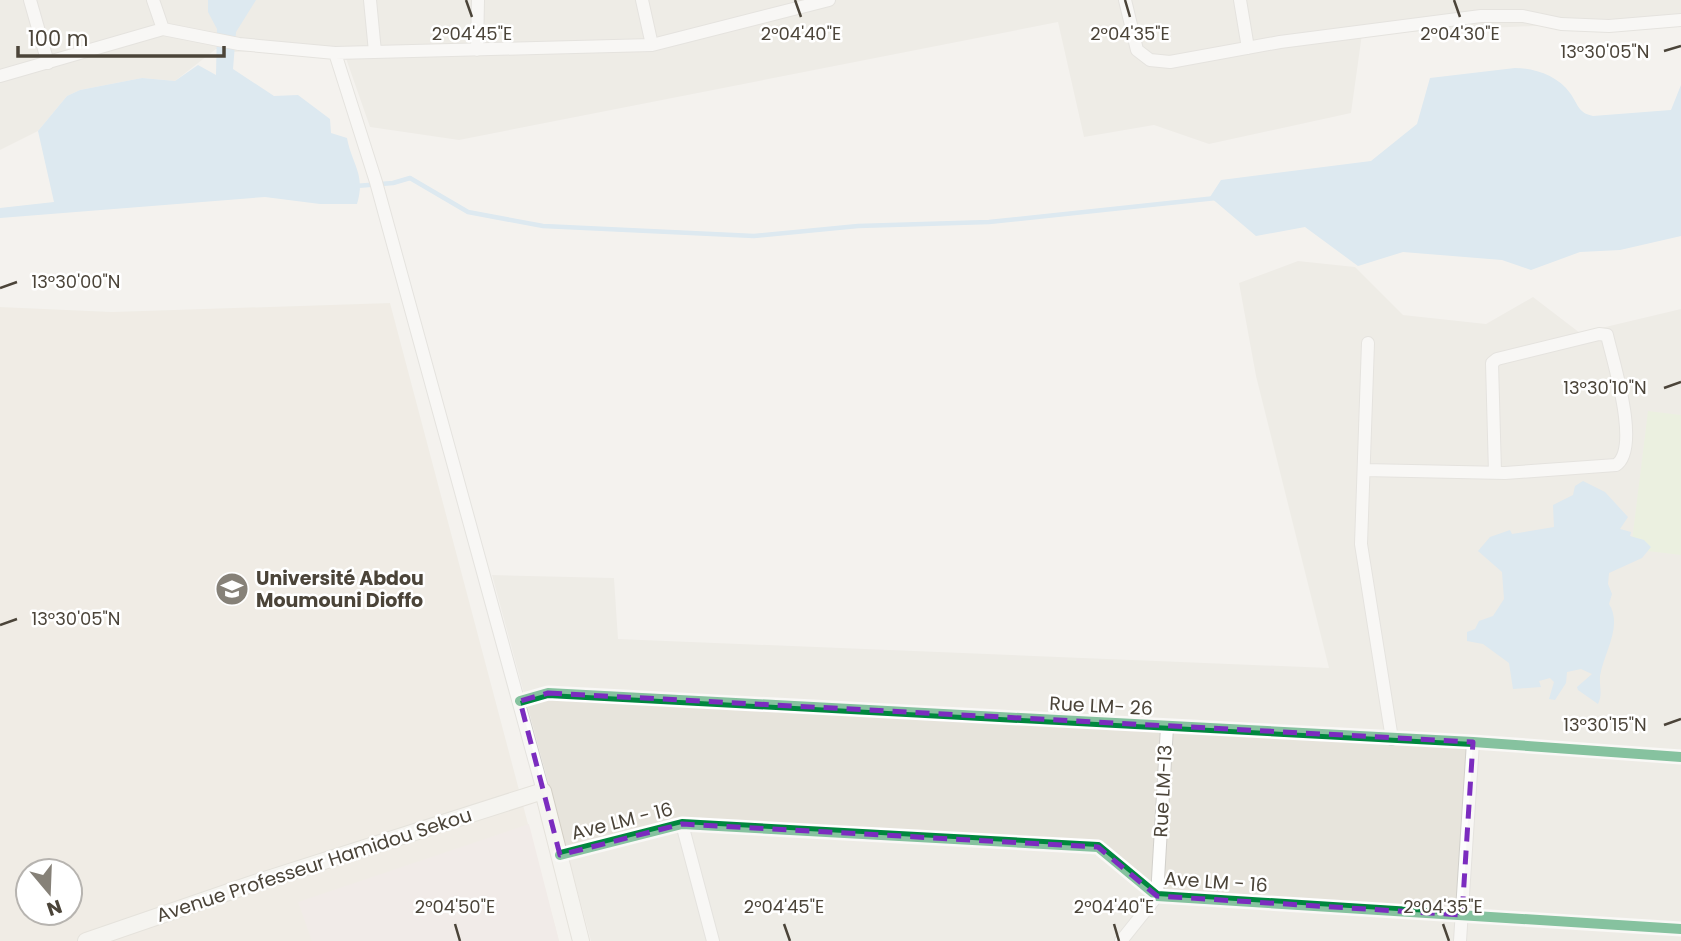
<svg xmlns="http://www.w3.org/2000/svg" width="1681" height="941" viewBox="0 0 1681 941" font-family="Poppins,sans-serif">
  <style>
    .residential { fill: #e7e4dc }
    .education { fill: #eae5da; fill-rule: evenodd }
    .medical { fill: #eee3df }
    .green { fill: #e1eecf }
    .water { fill: #c0ddf1 }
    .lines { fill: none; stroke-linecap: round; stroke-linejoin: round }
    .stream { stroke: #c0ddf1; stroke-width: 4.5 }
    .street-casing { stroke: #d2d0cb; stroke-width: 14 }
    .secondary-casing { stroke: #d3cfc5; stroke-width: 18 }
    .street { stroke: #fdfdfc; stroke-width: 12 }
    .secondary { stroke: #f7f6f1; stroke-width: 16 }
    .cycleway-casing { stroke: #fff; stroke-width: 15 }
    .cycleway { stroke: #00873e; stroke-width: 10 }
    .marked { fill: none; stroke: #7b2cbf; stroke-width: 5; stroke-dasharray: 14 9; stroke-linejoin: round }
    .ticks { fill: none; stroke: #4b4439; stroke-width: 2.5 }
    .labels { text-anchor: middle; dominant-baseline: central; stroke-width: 5; stroke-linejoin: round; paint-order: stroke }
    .poi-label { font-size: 19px; font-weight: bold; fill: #4b4439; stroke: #fff; text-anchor: start }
    .street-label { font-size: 19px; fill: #4b4439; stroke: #fff }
    .ticks-label { font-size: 18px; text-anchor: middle; fill: #4b4439; stroke: #fff; stroke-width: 5; stroke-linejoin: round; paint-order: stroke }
  </style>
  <rect width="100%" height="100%" fill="#f4f2ee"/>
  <path class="residential" d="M 0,0 L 1681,0 L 1681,19 L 1362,34 L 1351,113 L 1209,144 L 1154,125 L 1084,137 L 1058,22 L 459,140 L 370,127 L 342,47 L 235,52 L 216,49 L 175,81 L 142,78 L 80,90 L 67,96 L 38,131 L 0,150 Z
    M 1298,261 L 1355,267 L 1403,315 L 1486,324 L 1533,297 L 1580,333 L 1681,309 L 1681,941 L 591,941 L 492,575 L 614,578 L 618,639 L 1329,668 L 1256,376 L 1239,283 Z"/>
  <path class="education" d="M 390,303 L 559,941 L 0,941 L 0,307 L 112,312 ZM 28,871 L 70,871 L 70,913 L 28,913 Z"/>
  <path class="medical" d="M 529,824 L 559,941 L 312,941 L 298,902 Z"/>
  <path class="green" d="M 1648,411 L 1681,415 L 1681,555 L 1631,549 Z"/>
  <path class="water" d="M 208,0 L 256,0 L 236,32 L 233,69 L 274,96 L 298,95 L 330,119 L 331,133 L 347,138 C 352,165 366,174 357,204 L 320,204 L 265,197 L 0,218 L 0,208 L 54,202 L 38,131 L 67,96 L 80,90 L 142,78 L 175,81 L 198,65 L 216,75 L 217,29 L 208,12 Z
    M 1515,68 C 1535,68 1558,76 1570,93 C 1578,104 1578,113 1593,116 L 1671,110 L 1681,85 L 1681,236 L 1620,250 L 1580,252 L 1531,270 L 1502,260 L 1403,252 L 1358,266 L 1305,227 L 1256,236 L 1210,197 L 1221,180 L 1371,161 L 1417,124 L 1430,78 Z
    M 1583,481 L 1605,492 L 1628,517 L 1620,529 L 1631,532 L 1630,536 L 1644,540 L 1651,547 L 1642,558 L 1609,573 L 1608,584 L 1612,594 L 1609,604 C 1623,626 1604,652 1600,676 C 1599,686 1603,694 1598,704 L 1578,690 L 1577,687 L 1592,674 L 1581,669 L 1567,672 L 1566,683 L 1555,700 L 1549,699 L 1554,682 L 1550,678 L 1539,681 L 1541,687 L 1513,689 L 1509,663 L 1483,644 L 1467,641 L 1467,632 L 1475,629 L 1479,621 L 1493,616 L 1504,599 L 1502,572 L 1478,551 L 1490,537 L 1510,530 L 1512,534 L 1554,527 L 1553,505 L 1573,495 L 1575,486 Z"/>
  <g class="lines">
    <path class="stream" d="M 356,186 L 393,183 L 410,178 L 468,212 L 543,226 L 754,236 L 858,226 L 989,222 L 1216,198"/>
    <defs>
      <path id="street" d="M 30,0 L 48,63
        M 153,0 L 163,29
        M 370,0 L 375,52
        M 642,0 L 652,45
        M 1125,0 L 1137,50 L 1150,60 L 1170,62 L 1280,42 L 1481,16 L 1523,16 L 1561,24 L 1609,26 L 1681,20
        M 1240,0 L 1248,48
        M 477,50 L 478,0
        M 335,53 L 376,182 L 543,791
        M 0,76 L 163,29 L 239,44 L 335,53 L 652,45 L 829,0
        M 1368,343 L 1361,544 L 1392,739
        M 1364,470 L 1505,473 L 1616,465 C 1641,448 1613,362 1607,335 L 1599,334 L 1497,359 L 1492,363 L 1495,473
        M 520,701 L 548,693 L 1473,742 L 1681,757
        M 682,824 L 713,941
        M 560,855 L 682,824 L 1098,847 L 1157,896 L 1681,929
        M 1157,896 L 1167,727
        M 1121,941 L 1157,896
        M 1460,941 L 1473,742"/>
      <path id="secondary" d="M 86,941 L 249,885 L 543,791 L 581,941"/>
    </defs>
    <use href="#street" class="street-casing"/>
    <use href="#secondary" class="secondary-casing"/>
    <use href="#street" class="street"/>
    <use href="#secondary" class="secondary"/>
    <defs>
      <path id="cycleway" d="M 520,701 L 548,693 L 1473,742 L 1681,757
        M 560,855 L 682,824 L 1098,847 L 1157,896 L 1681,929"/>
    </defs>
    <use href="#cycleway" class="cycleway-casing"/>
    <use href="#cycleway" class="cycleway"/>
  </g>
  <path d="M0 0H1681V941H0ZM 548,693 L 1473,742 L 1462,915 L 1157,896 L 1098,847 L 682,824 L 560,855 L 520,701 Z" fill="#f4f2ee" fill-opacity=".55" fill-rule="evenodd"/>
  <path class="marked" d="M 548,693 L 1473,742 L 1462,915 L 1157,896 L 1098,847 L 682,824 L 560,855 L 520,701 Z"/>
  <path class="ticks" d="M 466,0 L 472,17M 795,0 L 801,17M 1125,0 L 1130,17M 1454,0 L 1460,17M 1664,51 L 1681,46M 0,288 L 17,282M 1664,388 L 1681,382M 0,625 L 17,619M 1664,725 L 1681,719M 455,924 L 460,941M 784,924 L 790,941M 1114,924 L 1119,941M 1443,924 L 1449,941"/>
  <defs>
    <symbol id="university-disc" viewBox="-11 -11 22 22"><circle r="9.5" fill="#868178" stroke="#fff"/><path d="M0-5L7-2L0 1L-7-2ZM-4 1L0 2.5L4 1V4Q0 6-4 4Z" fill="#fff"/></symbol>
  </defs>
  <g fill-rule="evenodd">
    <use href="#university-disc" x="213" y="570" width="38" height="38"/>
  </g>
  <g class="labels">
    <g class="poi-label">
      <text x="256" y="578">Université Abdou<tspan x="256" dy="22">Moumouni Dioffo</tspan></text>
    </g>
    <g class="street-label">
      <text transform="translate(1101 706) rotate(3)">Rue LM- 26</text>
      <text transform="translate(1163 791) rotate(-87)">Rue LM-13</text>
      <text transform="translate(622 821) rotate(-14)">Ave LM - 16</text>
      <text transform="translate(314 865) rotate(-18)">Avenue Professeur Hamidou Sekou</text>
      <text transform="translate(1216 882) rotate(4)">Ave LM - 16</text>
    </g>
  </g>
  <g class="ticks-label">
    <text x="472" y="40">2°04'45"E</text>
    <text x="801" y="40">2°04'40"E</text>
    <text x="1130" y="40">2°04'35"E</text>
    <text x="1460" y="40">2°04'30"E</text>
    <text x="1605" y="58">13°30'05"N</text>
    <text x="76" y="288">13°30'00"N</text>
    <text x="1605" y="394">13°30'10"N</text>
    <text x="76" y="625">13°30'05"N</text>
    <text x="1605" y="731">13°30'15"N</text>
    <text x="455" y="913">2°04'50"E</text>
    <text x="784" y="913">2°04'45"E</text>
    <text x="1114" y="913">2°04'40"E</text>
    <text x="1443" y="913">2°04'35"E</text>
  </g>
  <g transform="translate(49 892) rotate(161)"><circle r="33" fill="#ffffff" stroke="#b7b4b0" stroke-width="2"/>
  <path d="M0-5L12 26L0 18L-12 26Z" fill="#868178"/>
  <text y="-10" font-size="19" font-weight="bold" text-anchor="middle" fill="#4b4439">N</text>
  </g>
  <path d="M18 46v10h206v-10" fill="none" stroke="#4b4439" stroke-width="3.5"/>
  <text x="28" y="46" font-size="21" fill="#4b4439" stroke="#ffffff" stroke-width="5" paint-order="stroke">100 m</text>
</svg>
